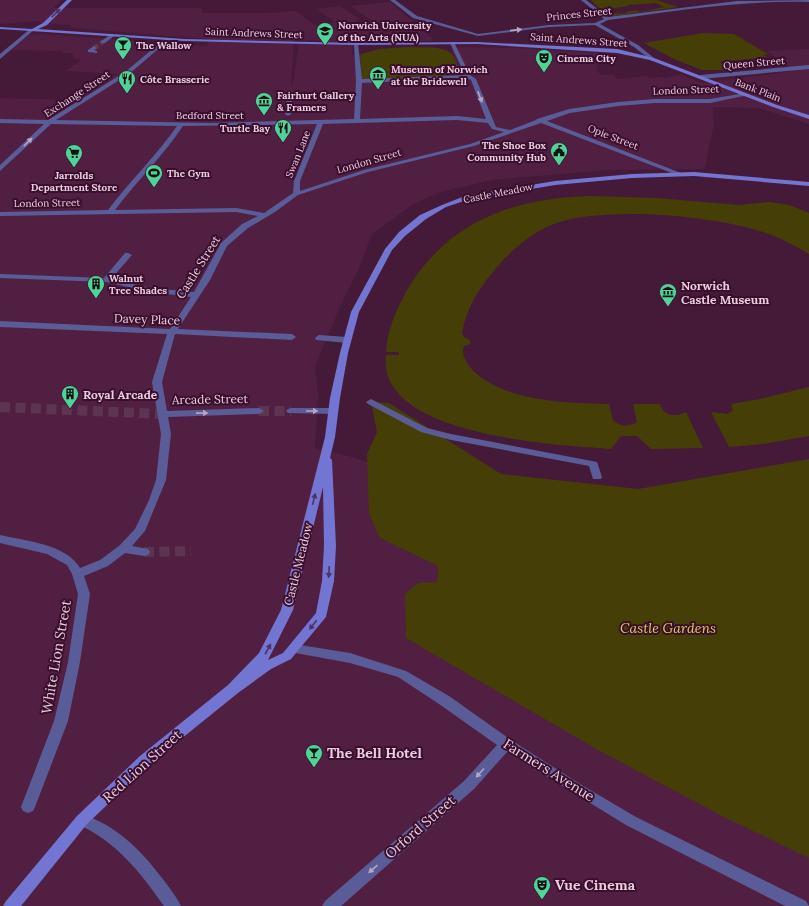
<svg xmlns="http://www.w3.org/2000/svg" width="809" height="906" viewBox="0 0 809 906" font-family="Lora,serif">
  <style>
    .built { fill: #511f42; fill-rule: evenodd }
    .green { fill: #463e07; fill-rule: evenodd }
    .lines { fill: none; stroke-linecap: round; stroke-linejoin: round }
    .street-tunnel-far1 { stroke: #5e3551; stroke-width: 5; stroke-dasharray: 5 2.5; stroke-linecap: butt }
    .street-tunnel { stroke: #5e3551; stroke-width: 10; stroke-dasharray: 10 5.5; stroke-linecap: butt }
    .street { fill: #595c96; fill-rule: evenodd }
    .secondary { fill: #7375d2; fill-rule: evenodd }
    .oneway { fill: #4e3367 }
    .oneway2 { fill: #b7a5c5 }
    .labels { text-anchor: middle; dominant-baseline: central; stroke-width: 4; stroke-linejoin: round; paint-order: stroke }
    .far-street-label { font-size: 10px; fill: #e9ccde; stroke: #3a0f2e }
    .far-poi-label { font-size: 10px; font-weight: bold; fill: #e9ccde; stroke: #3a0f2e; text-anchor: start }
    .street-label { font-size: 12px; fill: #e9ccde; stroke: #3a0f2e }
    .poi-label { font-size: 12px; font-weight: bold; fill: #e9ccde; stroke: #3a0f2e; text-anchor: start }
    .near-park-label { font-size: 14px; font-style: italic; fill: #decb53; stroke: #3a0f2e }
    .near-street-label { font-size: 14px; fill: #e9ccde; stroke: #3a0f2e }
    .near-poi-label { font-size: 14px; font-weight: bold; fill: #e9ccde; stroke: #3a0f2e; text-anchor: start }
  </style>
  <rect width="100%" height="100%" fill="#451a38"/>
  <path class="built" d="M 0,0 L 61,0 L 54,8 L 201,8 L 202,13 L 270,13 L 296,11 L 310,22 L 326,30 L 331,26 L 331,23 L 335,22 L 316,9 L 340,6 L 360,19 L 356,20 L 360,23 L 372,21 L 385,33 L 389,32 L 350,6 L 390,2 L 432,38 L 431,41 L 353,41 L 352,55 L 361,55 L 362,77 L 460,75 L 451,49 L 464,47 L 516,48 L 599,53 L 597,71 L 601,75 L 613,74 L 617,79 L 647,76 L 649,78 L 662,77 L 666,78 L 681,74 L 701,83 L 794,71 L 767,51 L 809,49 L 809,124 L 759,108 L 713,107 L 714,125 L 709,146 L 705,169 L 608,170 L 492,180 L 440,192 L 412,205 L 372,234 L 359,268 L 340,307 L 315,366 L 318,395 L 315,448 L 356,458 L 501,512 L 809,580 L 809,906 L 0,906 L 0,98 L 73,100 L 116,74 L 66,71 L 82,59 L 75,59 L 72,53 L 63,53 L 62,51 L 10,50 L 29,35 L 41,34 L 207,46 L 209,39 L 71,28 L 70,25 L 40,23 L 40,21 L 0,24 ZM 294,40 L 324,40 L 321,44 L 299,43 L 293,83 L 291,85 Z"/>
  <path class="green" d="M 591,0 L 656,0 L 678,7 L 614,16 L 601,10 ZM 656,3 L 664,7 L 640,12 L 637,10 L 625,12 L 627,13 C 619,14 610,14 603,10 L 628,6 L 627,5 Z
    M 703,33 L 734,34 L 768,54 L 763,55 L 767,57 L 719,62 L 730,70 L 702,70 L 674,59 L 644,43 Z
    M 409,47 C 420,48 443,45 452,54 C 456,60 458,68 460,75 L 364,79 L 362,78 L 360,56 L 361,54 L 379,49 Z
    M 590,196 L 656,198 L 739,205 L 770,202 L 789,205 L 809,213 L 809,254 C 794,245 779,237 763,232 C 712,215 599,205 551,225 C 528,235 508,253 493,272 C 478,290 465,310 462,334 L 464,337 L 470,340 L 470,344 L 464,346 C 461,352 465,360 469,366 C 499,402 566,403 609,404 L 613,420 C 620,427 629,427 637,422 L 633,404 L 660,404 C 664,417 676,417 686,412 L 703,448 L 651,449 L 637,436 L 621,436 L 611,449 C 559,445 376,437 386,355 L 399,355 L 399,352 L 386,352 C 387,330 396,311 406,292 C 446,222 513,198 590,196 Z
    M 809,387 L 809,436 L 763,444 L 729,447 L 711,412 L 728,414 L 733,410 L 731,404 L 760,399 Z
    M 371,402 L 389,403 L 501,474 L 638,489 L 809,459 L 809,858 L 724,817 L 598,750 L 406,638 L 405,594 L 418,583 L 437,582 L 438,566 L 380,538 L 369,514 L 367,454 L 377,432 Z"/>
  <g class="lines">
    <path class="street-tunnel-far1" d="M 94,48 L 103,42"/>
    <path class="street-tunnel" d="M 0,407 L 163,414
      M 259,411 L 291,411
      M 144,552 L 191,551"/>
    <path class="street" d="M 390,0 L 395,0 L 417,16 L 478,34 L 549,25 L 595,23 L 604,19 L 581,0 L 586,0 L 608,17 L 737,1 L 809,0 L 809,2 C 741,0 675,11 608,20 L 600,24 L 638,45 L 654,58 L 652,61 L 634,47 L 595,25 L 549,27 L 478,36 L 413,18 Z
      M 30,29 L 34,30 L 0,59 L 0,54 Z
      M 110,35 L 114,36 L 105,43 L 101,43 L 101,41 Z
      M 166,38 L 170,39 L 129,74 L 56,120 L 209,123 L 354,119 L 356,81 L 354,44 L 356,43 L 358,44 L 362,79 L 465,75 L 450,43 L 454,42 L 470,75 L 476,79 L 496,127 L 510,130 L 536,120 L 537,119 L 569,109 L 618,102 L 655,99 L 710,99 L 745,93 L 748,95 L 710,103 L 655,103 L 618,106 L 570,113 L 547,121 L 681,173 L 681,175 L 677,175 L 541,123 L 474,146 L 368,172 L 298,195 L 275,212 L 248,228 L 227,246 L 210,280 L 178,329 L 292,334 L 296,337 L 292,340 L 175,334 L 162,382 L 167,411 L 259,408 L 264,411 L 259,414 L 168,417 L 171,434 L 166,480 L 145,531 L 132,546 L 148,549 L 150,552 L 148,555 L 144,556 L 125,553 L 108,566 L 84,576 L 90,594 L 80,662 L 68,721 L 35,807 L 33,811 L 28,813 L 23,811 L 21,807 L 54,721 L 68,662 L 78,594 L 72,574 L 67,565 L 47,554 L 0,543 L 0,535 C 26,541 66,544 80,568 L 100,560 L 119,546 L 135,529 L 149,500 L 156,480 L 161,434 L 152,382 L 167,334 L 0,327 L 0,321 L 170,329 L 191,297 L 150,292 L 106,282 L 0,278 L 0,274 L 104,278 L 125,253 L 128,253 L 132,255 L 111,279 L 150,288 L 194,292 L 221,243 L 242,224 L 258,216 L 236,212 L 0,216 L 0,212 L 108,210 C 130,181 156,156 177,126 L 51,124 L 0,171 L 0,165 L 44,124 L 0,123 L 0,119 L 48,120 L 125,72 ZM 467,78 L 471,80 L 486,119 L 457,116 L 360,119 L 362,83 ZM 457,120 L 488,123 L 492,129 L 504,132 L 470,144 L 364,170 L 300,191 L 300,181 L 323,124 ZM 317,124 L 294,181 L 293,193 L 264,213 L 236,208 L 115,210 C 137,181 163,156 183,126 Z
      M 94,46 L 97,48 L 94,50 L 97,51 L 97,53 L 88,52 L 88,50 Z
      M 809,65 L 809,69 L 701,79 L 698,77 L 701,75 Z
      M 290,90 L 293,92 L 291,114 L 288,116 L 285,114 L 287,92 Z
      M 319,335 L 347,337 L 351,340 L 347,343 L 316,340 L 315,338 Z
      M 371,399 L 427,428 L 451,434 L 597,462 L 602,477 L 601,479 L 593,479 L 589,466 L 451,440 L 421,432 L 368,404 L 366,402 Z
      M 291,408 L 333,408 L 338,411 L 333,414 L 288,413 L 286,411 L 288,409 Z
      M 294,644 L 350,653 L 406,671 L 449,696 L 511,740 L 580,784 L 636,817 L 806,901 L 809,906 L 785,906 L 626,825 L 507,752 L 474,789 L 341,906 L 322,906 L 325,901 L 464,781 L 497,745 L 439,704 L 398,677 L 350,663 L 290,652 L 288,649 L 290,646 Z
      M 82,814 C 117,826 140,849 162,878 C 169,887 176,896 181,906 L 164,906 C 140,872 116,841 77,824 L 75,820 L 77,816 Z"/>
    <path class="secondary" d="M 67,0 L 72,0 L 47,25 L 38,29 L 184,39 L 356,43 L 477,42 L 617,49 L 654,58 L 777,105 L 809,115 L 809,119 L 773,107 L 650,60 L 617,53 L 477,44 L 356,45 L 184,41 L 0,29 L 0,27 L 32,29 L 43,23 Z
      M 694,172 L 809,182 L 809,186 L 694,176 L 632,178 L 555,185 L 467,200 L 446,207 L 426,219 L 405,236 L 392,250 L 359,312 L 348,353 L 340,398 L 335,437 L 330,458 L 332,460 L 336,546 L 334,581 L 326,617 L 291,659 L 271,669 L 238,693 L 150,764 L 87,824 L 21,906 L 3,906 L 6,901 L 77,816 L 140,756 L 228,685 L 259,653 L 281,610 L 325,437 L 330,398 L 340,353 L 351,312 L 385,249 L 399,232 L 420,215 L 442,205 L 465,196 L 555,181 L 632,174 ZM 323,487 L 324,546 L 322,581 L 316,613 L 283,653 L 268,660 L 293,610 Z"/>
  </g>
  <defs><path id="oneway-solid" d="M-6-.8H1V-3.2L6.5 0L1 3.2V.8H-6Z"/></defs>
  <g class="oneway">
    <use href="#oneway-solid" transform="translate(56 13) rotate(-44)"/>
    <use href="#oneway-solid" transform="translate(314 499) rotate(-76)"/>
    <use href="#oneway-solid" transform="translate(329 572) rotate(93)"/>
    <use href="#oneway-solid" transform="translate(313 625) rotate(128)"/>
    <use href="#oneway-solid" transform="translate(268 649) rotate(-61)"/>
  </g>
  <g class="oneway2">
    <use href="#oneway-solid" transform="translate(516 30) rotate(-6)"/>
    <use href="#oneway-solid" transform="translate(480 97) rotate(69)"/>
    <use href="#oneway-solid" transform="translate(28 142) rotate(-45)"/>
    <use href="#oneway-solid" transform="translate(312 411)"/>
    <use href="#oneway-solid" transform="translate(202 413) rotate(-1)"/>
    <use href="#oneway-solid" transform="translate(480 773) rotate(132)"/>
    <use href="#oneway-solid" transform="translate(373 869) rotate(139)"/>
  </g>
  <defs>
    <symbol id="university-pin" viewBox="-11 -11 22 30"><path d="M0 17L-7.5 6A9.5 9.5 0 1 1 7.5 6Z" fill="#50d398" stroke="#3a0f2e"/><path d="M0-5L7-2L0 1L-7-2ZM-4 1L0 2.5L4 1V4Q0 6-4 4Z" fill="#111"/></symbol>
    <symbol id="bar-pin" viewBox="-11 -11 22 30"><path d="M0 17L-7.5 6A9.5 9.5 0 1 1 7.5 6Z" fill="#50d398" stroke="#3a0f2e"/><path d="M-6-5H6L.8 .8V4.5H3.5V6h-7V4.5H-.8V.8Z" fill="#111"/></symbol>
    <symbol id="theatre-pin" viewBox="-11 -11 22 30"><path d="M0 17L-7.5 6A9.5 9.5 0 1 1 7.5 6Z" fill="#50d398" stroke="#3a0f2e"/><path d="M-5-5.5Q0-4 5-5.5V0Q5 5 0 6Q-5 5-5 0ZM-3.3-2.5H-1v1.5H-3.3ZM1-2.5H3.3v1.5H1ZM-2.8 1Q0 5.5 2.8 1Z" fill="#111"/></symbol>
    <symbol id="museum-pin" viewBox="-11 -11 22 30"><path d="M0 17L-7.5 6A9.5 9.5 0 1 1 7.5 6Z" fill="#50d398" stroke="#3a0f2e"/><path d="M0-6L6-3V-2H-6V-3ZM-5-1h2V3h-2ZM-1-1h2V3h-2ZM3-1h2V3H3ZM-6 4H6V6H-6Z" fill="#111"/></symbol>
    <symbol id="restaurant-pin" viewBox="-11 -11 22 30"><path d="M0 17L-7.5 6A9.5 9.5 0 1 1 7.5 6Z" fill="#50d398" stroke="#3a0f2e"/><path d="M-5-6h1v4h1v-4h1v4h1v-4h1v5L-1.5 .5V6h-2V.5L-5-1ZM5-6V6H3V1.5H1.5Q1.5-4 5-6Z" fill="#111"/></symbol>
    <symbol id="civic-pin" viewBox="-11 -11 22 30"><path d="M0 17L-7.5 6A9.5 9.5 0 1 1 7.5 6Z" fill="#50d398" stroke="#3a0f2e"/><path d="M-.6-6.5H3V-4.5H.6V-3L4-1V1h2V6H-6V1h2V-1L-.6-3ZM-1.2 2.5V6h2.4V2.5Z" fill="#111"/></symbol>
    <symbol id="supermarket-pin" viewBox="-11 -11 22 30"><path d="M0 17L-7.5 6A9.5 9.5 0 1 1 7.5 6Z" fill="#50d398" stroke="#3a0f2e"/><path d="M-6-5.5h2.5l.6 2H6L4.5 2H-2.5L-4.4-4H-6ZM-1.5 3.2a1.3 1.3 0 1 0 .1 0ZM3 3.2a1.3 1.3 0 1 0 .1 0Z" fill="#111"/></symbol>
    <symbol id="stadium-pin" viewBox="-11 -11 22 30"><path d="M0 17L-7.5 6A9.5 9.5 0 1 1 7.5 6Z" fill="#50d398" stroke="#3a0f2e"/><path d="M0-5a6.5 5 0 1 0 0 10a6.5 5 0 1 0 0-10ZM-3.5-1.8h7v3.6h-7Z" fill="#111"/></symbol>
    <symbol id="building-pin" viewBox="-11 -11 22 30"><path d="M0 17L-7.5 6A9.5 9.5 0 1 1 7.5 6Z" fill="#50d398" stroke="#3a0f2e"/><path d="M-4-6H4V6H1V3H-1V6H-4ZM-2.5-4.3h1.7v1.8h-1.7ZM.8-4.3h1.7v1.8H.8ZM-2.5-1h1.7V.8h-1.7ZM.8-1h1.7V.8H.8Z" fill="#111"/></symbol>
  </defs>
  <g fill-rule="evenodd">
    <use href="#university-pin" x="315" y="21" width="20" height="27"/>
    <use href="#bar-pin" x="113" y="35" width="20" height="27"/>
    <use href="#theatre-pin" x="534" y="48" width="20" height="27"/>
    <use href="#museum-pin" x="368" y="65" width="20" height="27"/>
    <use href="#restaurant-pin" x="117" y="69" width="20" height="27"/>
    <use href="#museum-pin" x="254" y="91" width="20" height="27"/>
    <use href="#restaurant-pin" x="273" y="118" width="20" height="27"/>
    <use href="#civic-pin" x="549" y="141" width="20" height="27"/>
    <use href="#supermarket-pin" x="64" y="143" width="20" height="27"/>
    <use href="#stadium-pin" x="144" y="163" width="20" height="27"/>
    <use href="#building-pin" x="86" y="274" width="20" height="27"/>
    <use href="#museum-pin" x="658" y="282" width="20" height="27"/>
    <use href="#building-pin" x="60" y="384" width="20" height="27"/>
    <use href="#bar-pin" x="304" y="743" width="20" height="27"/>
    <use href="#theatre-pin" x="532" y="875" width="20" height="27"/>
  </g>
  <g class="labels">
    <g class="far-street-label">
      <text transform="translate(579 14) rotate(-6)">Princes Street</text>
      <text transform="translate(254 33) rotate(2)">Saint Andrews Street</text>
      <text transform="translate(579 40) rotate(4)">Saint Andrews Street</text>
      <text transform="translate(754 63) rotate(-5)">Queen Street</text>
      <text transform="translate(686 90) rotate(-2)">London Street</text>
      <text transform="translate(758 90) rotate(21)">Bank Plain</text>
      <text transform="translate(77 94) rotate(-33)">Exchange Street</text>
      <text x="210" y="115">Bedford Street</text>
      <text transform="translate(613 137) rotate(21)">Opie Street</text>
      <text transform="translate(298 154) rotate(-68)">Swan Lane</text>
      <text transform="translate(369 161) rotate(-16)">London Street</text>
      <text transform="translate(498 193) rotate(-11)">Castle Meadow</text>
      <text transform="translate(47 203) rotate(-1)">London Street</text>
    </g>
    <g class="far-poi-label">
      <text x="338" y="25">Norwich University<tspan x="338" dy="12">of the Arts (NUA)</tspan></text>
      <text x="136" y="45">The Wallow</text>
      <text x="557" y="58">Cinema City</text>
      <text x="391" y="69">Museum of Norwich<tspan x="391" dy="12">at the Bridewell</tspan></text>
      <text x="140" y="79">Côte Brasserie</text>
      <text x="277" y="95">Fairhurt Gallery<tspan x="277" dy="12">&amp; Framers</tspan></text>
      <text x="270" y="128" text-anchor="end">Turtle Bay</text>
      <text x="546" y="145" text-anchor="end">The Shoe Box<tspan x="546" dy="12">Community Hub</tspan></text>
      <text x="167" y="173">The Gym</text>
      <text x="74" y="175" text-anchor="middle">Jarrolds<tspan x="74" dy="12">Department Store</tspan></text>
      <text x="109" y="278">Walnut<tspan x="109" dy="12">Tree Shades</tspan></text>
    </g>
    <g class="street-label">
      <text transform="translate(198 267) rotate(-58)">Castle Street</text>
      <text transform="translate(147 319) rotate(2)">Davey Place</text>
      <text transform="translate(210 399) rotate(-1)">Arcade Street</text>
      <text transform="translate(298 564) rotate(-76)">Castle Meadow</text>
    </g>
    <g class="poi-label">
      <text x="681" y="285">Norwich<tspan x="681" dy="14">Castle Museum</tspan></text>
      <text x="83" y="394">Royal Arcade</text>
    </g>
    <g class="near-park-label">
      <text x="668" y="628">Castle Gardens</text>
    </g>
    <g class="near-street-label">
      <text transform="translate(56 657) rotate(-80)">White Lion Street</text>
      <text transform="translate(142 766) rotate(-42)">Red Lion Street</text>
      <text transform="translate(549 770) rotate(32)">Farmers Avenue</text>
      <text transform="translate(420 827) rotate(-41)">Orford Street</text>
    </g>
    <g class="near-poi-label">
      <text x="327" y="753">The Bell Hotel</text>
      <text x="555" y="885">Vue Cinema</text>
    </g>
  </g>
</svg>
